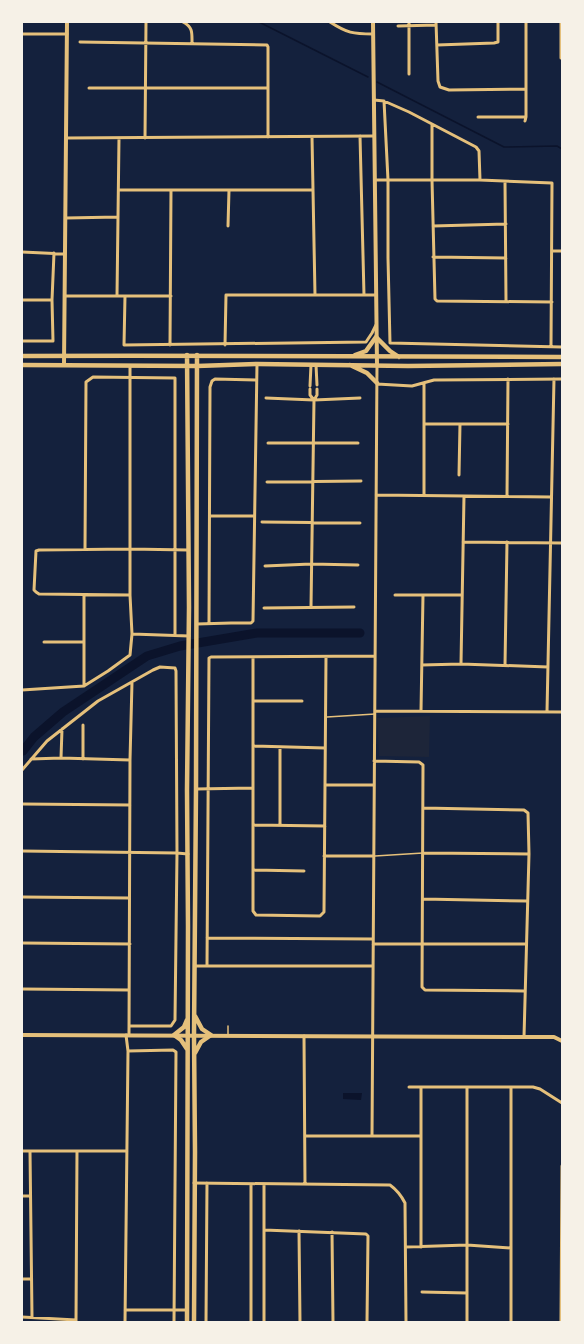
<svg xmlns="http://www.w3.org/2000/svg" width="584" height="1344" viewBox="0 0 584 1344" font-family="Barlow,sans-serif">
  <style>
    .green { fill: #1d2539 }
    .water { fill: #0b132b }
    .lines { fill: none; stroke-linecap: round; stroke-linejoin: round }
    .stream { stroke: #0b132b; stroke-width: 1.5 }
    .river { stroke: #0b132b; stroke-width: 9 }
    .service { stroke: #e5c07b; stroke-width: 1.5 }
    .minor { stroke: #e5c07b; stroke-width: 3 }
    .tertiary { stroke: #e5c07b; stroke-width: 4 }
    .secondary { stroke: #e5c07b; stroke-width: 4.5 }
  </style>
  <rect width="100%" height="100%" fill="#14213d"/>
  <path class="green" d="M 430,716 L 429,757 L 379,756 L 377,718 Z"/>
  <path class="water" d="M 343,1093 L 362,1093 L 361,1100 L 343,1099 Z"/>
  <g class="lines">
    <path class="stream" d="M 259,22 L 368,77
      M 377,82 L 504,147 L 557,146 L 562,149"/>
    <path class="river" d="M 23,751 L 34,737 L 63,712 L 147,656 L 180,646 L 257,633 L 360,633"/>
    <path class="service" d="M 327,717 L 375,714
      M 375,856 L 423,853
      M 228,1036 L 228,1026"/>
    <path class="minor" d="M 183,22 C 193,27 192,33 192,43
      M 330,22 C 347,33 353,34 373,34
      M 409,22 L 409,74
      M 436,22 L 438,81 L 440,87 L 449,90 L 526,89
      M 561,22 L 561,58 L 562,58
      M 398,26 L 436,25
      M 22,34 L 67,34
      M 80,42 L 267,45 L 268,47 L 268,137
      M 437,45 L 494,43 L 498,42 L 498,22
      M 89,88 L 268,88
      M 374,100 L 384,101 L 409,112 L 476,147 L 479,151 L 480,180
      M 384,101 L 388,180 L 388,258 L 390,343 L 562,347
      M 478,117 L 526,117
      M 525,121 L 526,117 L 526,22
      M 432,125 L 432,180 L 435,299 L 437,301 L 552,302
      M 360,136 L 364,295
      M 312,137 L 315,295
      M 66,138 L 374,136
      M 145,138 L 146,22
      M 375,180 L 480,180 L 552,183 L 551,347
      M 505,182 L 506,300
      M 119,190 L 313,190
      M 66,218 L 118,217
      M 228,226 L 229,190
      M 433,226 L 506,224
      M 552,251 L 562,251
      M 22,252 L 65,254
      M 433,257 L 506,258
      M 65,296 L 171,296
      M 117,296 L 119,138
      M 125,296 L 124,345 L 366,342 L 372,333 L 376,325
      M 22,300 L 52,300
      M 22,341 L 53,341 L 52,300 L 54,253
      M 170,345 L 171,190
      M 225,345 L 226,295 L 376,295
      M 316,365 L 317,385
      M 377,384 L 412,386 L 434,380 L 562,379
      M 310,386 L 311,365
      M 310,389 L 310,395 L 314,400
      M 266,398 L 314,400 L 360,398
      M 424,424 L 508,424
      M 268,443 L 358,443
      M 459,475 L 460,424
      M 267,482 L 361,481
      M 376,495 L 551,497
      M 424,495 L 424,383
      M 507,496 L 508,379
      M 210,516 L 254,516
      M 262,522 L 360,523
      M 463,542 L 562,543
      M 85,549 L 86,382 L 93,377 L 175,378 L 175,635
      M 265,566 L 311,564 L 358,565
      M 130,595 L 39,594 L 36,592 L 34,590 L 36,551 L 39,550 L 130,549 L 188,550
      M 395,595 L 462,595
      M 311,607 L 314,400 L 317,395 L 317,389
      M 264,608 L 354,607
      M 197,624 L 231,623 L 251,623 L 253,621 L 257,364
      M 209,624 L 210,387 L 212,381 L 215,379 L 256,380
      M 132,634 L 189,636
      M 44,642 L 84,642
      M 253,657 L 253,911 L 256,915 L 320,916 L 324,912 L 326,657
      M 461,664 L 464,496
      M 422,665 L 461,664 L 548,667
      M 505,665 L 507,542
      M 84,686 L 84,595
      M 22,690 L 84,686 L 108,671 L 130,655 L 132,634 L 130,595 L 130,366
      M 253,701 L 302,701
      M 375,711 L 562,712
      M 421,711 L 423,595
      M 547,712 L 554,379
      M 253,746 L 325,748
      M 280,747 L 280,825
      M 61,758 L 62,729
      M 31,759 L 61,758 L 130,760
      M 83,759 L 83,725
      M 374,761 L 419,762 L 423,765 L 422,987 L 425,990 L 524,991
      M 22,770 L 47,741 L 98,701 L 153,670 L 160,667 L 175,668 L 176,671 L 177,853 L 188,854
      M 325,785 L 374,785
      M 196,789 L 253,788
      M 22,804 L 130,805
      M 423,808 L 524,810 L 528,813 L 529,854 L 524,1037
      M 253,825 L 325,826
      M 22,851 L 177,853 L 175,1020 L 171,1026 L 129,1026
      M 423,853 L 529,854
      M 324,856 L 374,856
      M 253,870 L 304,871
      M 22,897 L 129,898
      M 423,899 L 527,901
      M 207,938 L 373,939
      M 22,943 L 130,944
      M 373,944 L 526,944
      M 195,966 L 373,966
      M 207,966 L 209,658 L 211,657 L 375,656
      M 22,989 L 129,990
      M 129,1035 L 130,760 L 132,682
      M 304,1036 L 305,1184
      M 128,1051 L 173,1050 L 176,1052 L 174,1322
      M 409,1087 L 533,1087 L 540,1089 L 562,1103
      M 421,1087 L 421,1247
      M 511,1087 L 511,1322
      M 305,1136 L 421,1136
      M 372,1136 L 377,365
      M 22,1151 L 127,1151
      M 30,1151 L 32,1317
      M 194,1183 L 390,1185 C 397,1190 401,1195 405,1203 L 406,1322
      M 22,1196 L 30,1196
      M 264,1230 L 366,1234 L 368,1236 L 367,1322
      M 299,1231 L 300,1322
      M 332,1232 L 333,1322
      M 406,1247 L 467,1245 L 511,1248
      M 22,1279 L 31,1279
      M 422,1292 L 467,1293
      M 125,1310 L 187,1310
      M 22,1317 L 76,1320
      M 76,1322 L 77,1151
      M 125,1322 L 128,1051 L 126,1035
      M 206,1322 L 207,1183
      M 251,1322 L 251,1184
      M 264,1322 L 264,1184
      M 467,1322 L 467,1087
      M 561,1322 L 562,1166"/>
    <path class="tertiary" d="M 373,22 L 377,365
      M 64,365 L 67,22
      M 22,1035 L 524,1037 L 554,1037 L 562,1041"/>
    <path class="secondary" d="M 187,355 L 189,607 L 187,790 L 188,926 L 187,1322
      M 355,355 L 366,351 L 376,337 L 390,351 L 399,357
      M 22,356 C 202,355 382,357 562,357
      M 22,365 L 197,366 L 257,364 L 408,366 L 562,364
      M 350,365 L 367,373 L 377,383
      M 195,1016 L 202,1029 L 211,1035 L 201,1042 L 195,1053
      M 187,1020 L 184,1027 L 174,1035 L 181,1040 L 187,1049
      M 194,1322 L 195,1152 L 194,1035 L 196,789 L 197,355"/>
  </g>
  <rect width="584" height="1344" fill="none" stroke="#f6f1e7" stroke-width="46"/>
</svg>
